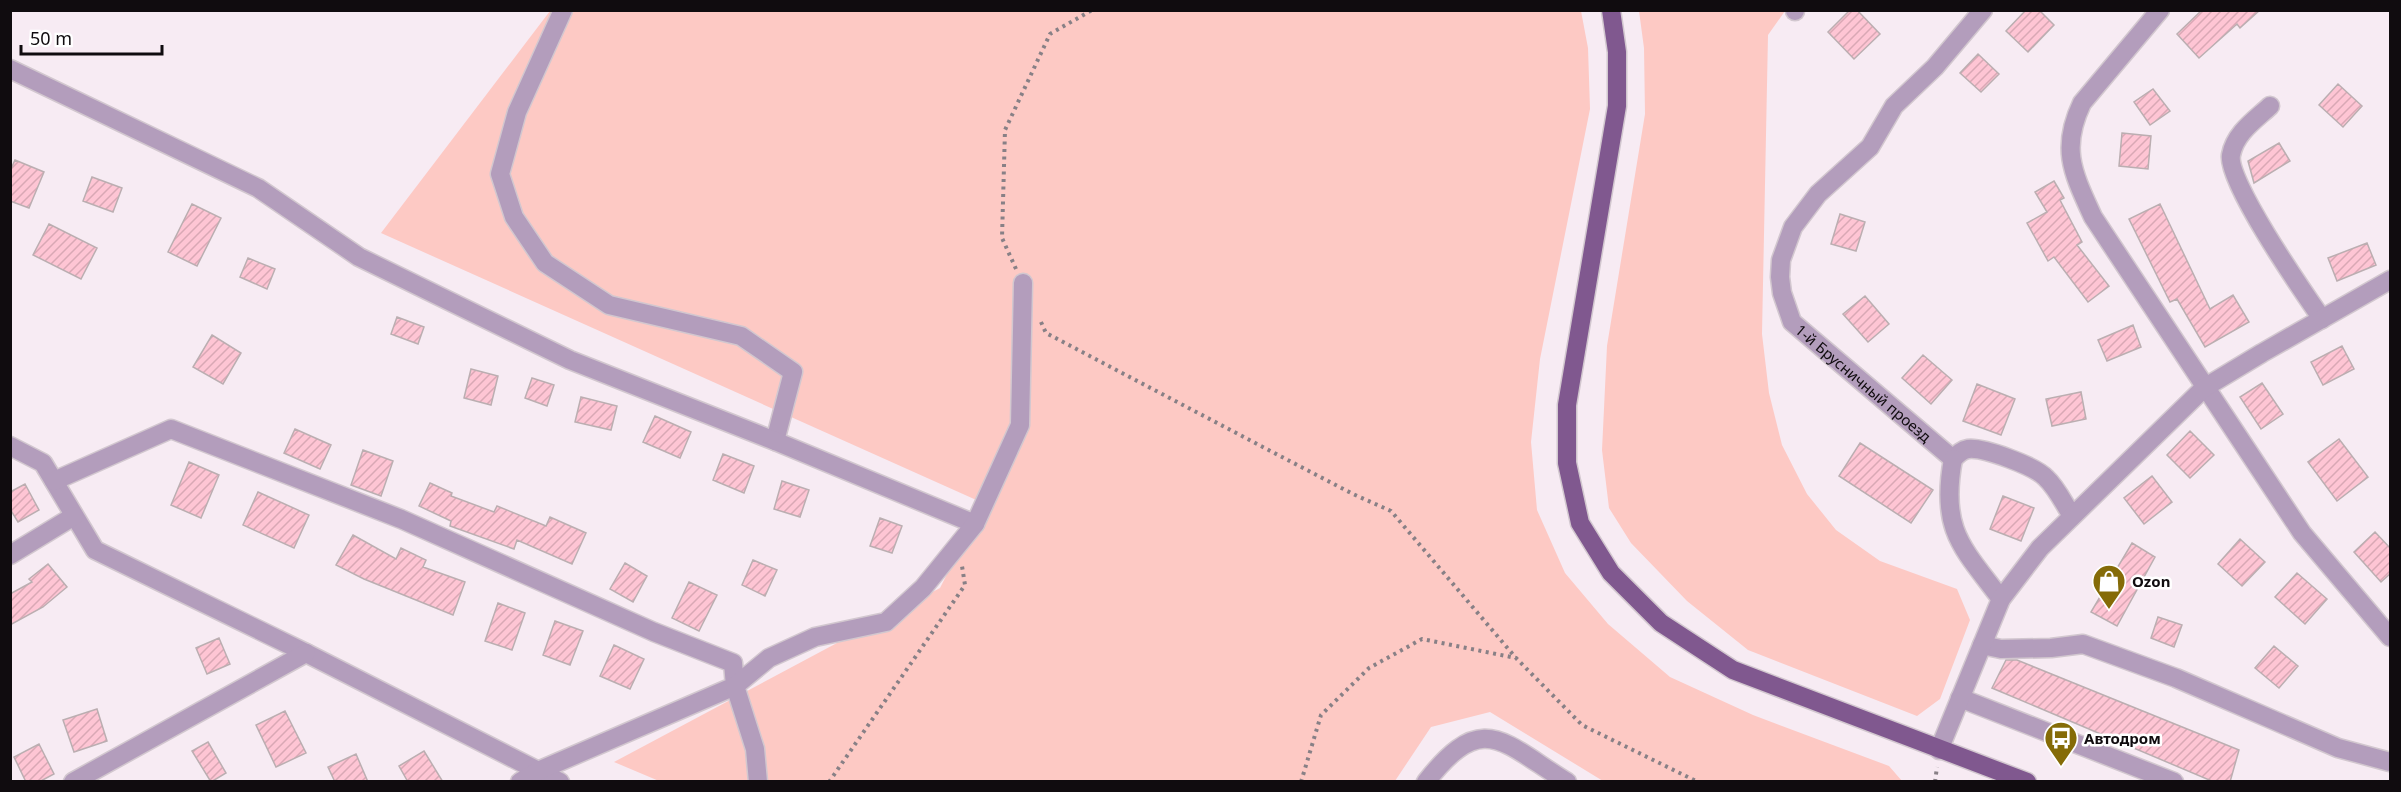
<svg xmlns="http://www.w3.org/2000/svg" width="2401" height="792" viewBox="0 0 2401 792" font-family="'Noto Sans',sans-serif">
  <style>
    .grass { fill: #fdc9c4 }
    .building { fill: url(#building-hatch); stroke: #bbaeb1; stroke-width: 1.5 }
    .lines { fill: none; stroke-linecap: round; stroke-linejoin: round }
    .minor-casing { stroke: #d2c7cf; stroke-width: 21 }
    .major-casing { stroke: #d2c7cf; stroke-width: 21 }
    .path { stroke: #888086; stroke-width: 4; stroke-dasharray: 3 4.5; stroke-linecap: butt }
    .minor { stroke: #b39dbc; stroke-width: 18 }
    .major { stroke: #80588f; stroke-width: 18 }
    .labels { text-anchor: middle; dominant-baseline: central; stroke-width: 5; stroke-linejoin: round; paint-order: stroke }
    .street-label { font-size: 15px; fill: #100c0f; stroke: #fff }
    .poi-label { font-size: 15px; font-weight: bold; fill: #100c0f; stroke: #fff; text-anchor: start }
  </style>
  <defs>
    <pattern id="building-hatch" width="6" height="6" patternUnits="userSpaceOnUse" patternTransform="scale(1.5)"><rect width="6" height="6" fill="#fec5d4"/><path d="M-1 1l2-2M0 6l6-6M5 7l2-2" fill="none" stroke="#d9a8b5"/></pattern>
  </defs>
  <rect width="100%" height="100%" fill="#f7ebf3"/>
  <path class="grass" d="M 550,11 L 1581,11 L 1588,48 L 1590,109 L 1540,359 L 1531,442 L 1537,510 L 1565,573 L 1608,624 L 1670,677 L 1753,715 L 1889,766 L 1902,781 L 1603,781 L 1490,712 L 1431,727 L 1395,781 L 659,781 L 614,762 L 940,588 L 983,503 L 381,233 Z
    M 1639,11 L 1785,11 L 1768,35 L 1762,334 L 1769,393 L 1782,445 L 1807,494 L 1836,530 L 1880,561 L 1957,589 L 1970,620 L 1940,699 L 1917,716 L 1748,650 L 1687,601 L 1631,543 L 1609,508 L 1602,450 L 1607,346 L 1645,114 L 1644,48 Z"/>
  <path class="building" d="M 1850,10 L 1857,10 L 1880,34 L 1854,59 L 1828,32 Z
    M 2026,10 L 2039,10 L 2054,25 L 2028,52 L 2006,31 Z
    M 2202,10 L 2260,10 L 2240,28 L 2237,24 L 2199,58 L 2177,34 Z
    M 1978,54 L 1999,74 L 1981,92 L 1960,73 Z
    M 2338,84 L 2362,106 L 2343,127 L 2319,105 Z
    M 2153,89 L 2170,111 L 2150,125 L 2134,102 Z
    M 2122,133 L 2151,136 L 2148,169 L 2119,166 Z
    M 2279,143 L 2290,161 L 2254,183 L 2248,161 Z
    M 15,160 L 44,172 L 29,208 L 10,201 L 10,171 Z
    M 92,177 L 122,188 L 113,212 L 83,201 Z
    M 2054,181 L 2064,198 L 2060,200 L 2082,242 L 2077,245 L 2109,286 L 2088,302 L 2054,257 L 2048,261 L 2027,223 L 2047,212 L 2035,192 Z
    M 192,204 L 221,218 L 197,266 L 168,252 Z
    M 2160,204 L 2210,309 L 2233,295 L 2249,322 L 2205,347 L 2177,299 L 2170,302 L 2129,219 Z
    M 1840,214 L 1865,222 L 1856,251 L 1831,244 Z
    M 49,224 L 97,248 L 81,279 L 33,255 Z
    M 2367,243 L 2376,265 L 2337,281 L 2328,258 Z
    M 248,258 L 275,269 L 267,289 L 240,277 Z
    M 1865,296 L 1889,324 L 1868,342 L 1843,314 Z
    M 397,317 L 424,327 L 418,344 L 391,334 Z
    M 2133,325 L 2141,347 L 2107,361 L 2098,340 Z
    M 212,335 L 241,353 L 223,384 L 193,367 Z
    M 2342,346 L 2354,369 L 2323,385 L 2311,362 Z
    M 1923,355 L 1952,380 L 1931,404 L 1902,378 Z
    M 471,369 L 498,376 L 491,405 L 464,398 Z
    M 532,378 L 554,385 L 547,406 L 525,398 Z
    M 2262,383 L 2283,414 L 2261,429 L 2240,397 Z
    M 1977,384 L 2015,399 L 2001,435 L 1963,421 Z
    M 2081,392 L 2086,419 L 2052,426 L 2046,399 Z
    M 581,397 L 617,406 L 611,430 L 575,422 Z
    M 655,416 L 691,432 L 680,458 L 643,442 Z
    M 295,429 L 331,445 L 320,469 L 284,453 Z
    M 2190,431 L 2214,455 L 2190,478 L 2167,455 Z
    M 2339,439 L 2368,477 L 2337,501 L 2308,462 Z
    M 1860,443 L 1933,490 L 1911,523 L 1839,476 Z
    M 363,450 L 393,461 L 381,496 L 351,485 Z
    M 723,454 L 754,466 L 744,493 L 713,480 Z
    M 189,462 L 219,475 L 201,518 L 171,505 Z
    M 2152,476 L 2172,502 L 2144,524 L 2124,498 Z
    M 782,481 L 809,490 L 800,517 L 774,509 Z
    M 430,483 L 452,493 L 451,496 L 494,512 L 497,506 L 546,526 L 550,517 L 586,533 L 572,564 L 517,540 L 514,549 L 450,526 L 451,521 L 419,506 Z
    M 25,484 L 39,510 L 18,522 L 10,509 L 10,492 Z
    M 258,492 L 309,515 L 294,548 L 243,525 Z
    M 2003,496 L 2034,508 L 2021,541 L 1990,529 Z
    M 880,518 L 902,526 L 892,553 L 870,546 Z
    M 2375,532 L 2391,549 L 2391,573 L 2381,582 L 2354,552 Z
    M 353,535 L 396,559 L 401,548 L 426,560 L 423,567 L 465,582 L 453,615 L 364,579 L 336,565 Z
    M 2240,539 L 2265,562 L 2242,586 L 2218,564 Z
    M 2132,543 L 2155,557 L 2117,626 L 2091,612 Z
    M 753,560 L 777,570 L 765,596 L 742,585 Z
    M 625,563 L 647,576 L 633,602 L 610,589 Z
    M 48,564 L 67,587 L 43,607 L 10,625 L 10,594 L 32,582 L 29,579 Z
    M 2297,573 L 2327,599 L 2305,624 L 2275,597 Z
    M 689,582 L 717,595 L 699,631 L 672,618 Z
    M 498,603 L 525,613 L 512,650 L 485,641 Z
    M 2158,617 L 2182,625 L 2174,647 L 2151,638 Z
    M 555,621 L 583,631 L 570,665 L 543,655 Z
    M 219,638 L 230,664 L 207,674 L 196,648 Z
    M 614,645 L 644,659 L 630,689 L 600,676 Z
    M 2274,646 L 2298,666 L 2279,688 L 2255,668 Z
    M 2006,660 L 2017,660 L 2239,750 L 2230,782 L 2214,782 L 1992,688 Z
    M 97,709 L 107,741 L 74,752 L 63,720 Z
    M 285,711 L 306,753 L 276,767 L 256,725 Z
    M 208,742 L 226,773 L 211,782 L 192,751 Z
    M 39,744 L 54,774 L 39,782 L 26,782 L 14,757 Z
    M 424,751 L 443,782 L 408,782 L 399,766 Z
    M 356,754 L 368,782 L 335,782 L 328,767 Z"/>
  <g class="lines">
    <defs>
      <g id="minor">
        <path d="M 563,10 L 517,112 L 500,174 L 514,217 L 545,263 L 609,305 L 741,336 L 793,372 L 775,441"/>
        <path id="s1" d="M 1983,10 L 1935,67 L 1894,106 L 1870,147 L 1818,194 L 1793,227 L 1781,260 L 1780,277 L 1782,293 L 1792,322 L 1953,459 C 1957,455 1961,450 1968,449 C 1983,447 2035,466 2046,478 C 2057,488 2064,504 2072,516"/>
        <path d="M 2160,10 L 2082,103 C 2060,149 2073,173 2093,217 L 2302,533 L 2390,637"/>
        <path d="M 1795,11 L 1795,10"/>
        <path d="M 10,69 L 258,188 L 359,257 L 570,360 L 775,441 L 975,524"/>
        <path d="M 2270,106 C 2255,120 2235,133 2231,155 C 2226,181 2304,293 2322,319"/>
        <path d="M 10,446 L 43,463 L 95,550 L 306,653 L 560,782"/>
        <path d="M 1953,459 C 1940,530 1962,547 2001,599"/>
        <path d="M 54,481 L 171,429 L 401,519 L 654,632 L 733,663 L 735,686 L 538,771 L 520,782"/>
        <path d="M 10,555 L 74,516"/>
        <path d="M 1982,645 L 2001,649 L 2051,648 L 2083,644 L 2176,678 L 2338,748 L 2390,762"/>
        <path d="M 1960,698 L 2174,782"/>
        <path d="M 1939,750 L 2001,599 L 2040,548 L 2204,388 L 2262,353 L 2390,280"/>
        <path d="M 73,782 L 306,653"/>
        <path d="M 758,782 L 755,749 L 735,686 L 769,658 L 815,637 L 886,622 L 923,588 L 975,524 L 1020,425 L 1023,283"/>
        <path d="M 1426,782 C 1483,709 1502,742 1567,782"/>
      </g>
      <path id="major" d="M 1611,10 L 1617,52 L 1617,106 L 1567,405 L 1567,463 L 1580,523 L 1611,573 L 1661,623 L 1733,670 L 2027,782"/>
    </defs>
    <use href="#minor" class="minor-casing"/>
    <use href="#major" class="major-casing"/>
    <path class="path" d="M 1016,269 L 1002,238 L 1005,130 L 1050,34 L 1092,10
      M 1041,322 L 1046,333 L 1259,445 L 1353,494 L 1391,511 L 1516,658
      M 829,782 L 965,585 L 962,566
      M 1301,782 L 1321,715 L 1369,668 L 1422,639 L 1516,658 L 1582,725 L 1698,782
      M 1935,782 L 1937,767"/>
    <use href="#minor" class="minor"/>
    <use href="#major" class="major"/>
  </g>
  <defs>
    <symbol id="shop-pin" viewBox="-11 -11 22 30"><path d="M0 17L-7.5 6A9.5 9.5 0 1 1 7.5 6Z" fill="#856b07" stroke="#fff"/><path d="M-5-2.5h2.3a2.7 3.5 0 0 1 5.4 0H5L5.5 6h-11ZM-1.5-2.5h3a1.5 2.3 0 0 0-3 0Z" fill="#fff"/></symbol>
    <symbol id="bus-pin" viewBox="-11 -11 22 30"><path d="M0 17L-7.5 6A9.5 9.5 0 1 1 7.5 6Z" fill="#856b07" stroke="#fff"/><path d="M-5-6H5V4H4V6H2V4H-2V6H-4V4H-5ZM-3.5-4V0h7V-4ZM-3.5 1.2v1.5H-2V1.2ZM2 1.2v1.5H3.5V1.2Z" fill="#fff"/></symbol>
  </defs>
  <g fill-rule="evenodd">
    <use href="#shop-pin" x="2090" y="562" width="38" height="52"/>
    <use href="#bus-pin" x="2042" y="719" width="38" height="52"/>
  </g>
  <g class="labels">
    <g class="street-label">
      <text stroke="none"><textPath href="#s1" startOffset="483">1-й Брусничный проезд</textPath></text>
    </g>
    <g class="poi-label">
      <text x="2132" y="581">Ozon</text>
      <text x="2084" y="738">Автодром</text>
    </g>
  </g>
  <rect width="2401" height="792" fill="none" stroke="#100c0f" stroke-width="24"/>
  <path d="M21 45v9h141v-9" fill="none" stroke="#100c0f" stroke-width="3"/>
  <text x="30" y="45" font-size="18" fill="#100c0f" stroke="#ffffff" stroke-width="4.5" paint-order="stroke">50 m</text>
</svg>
